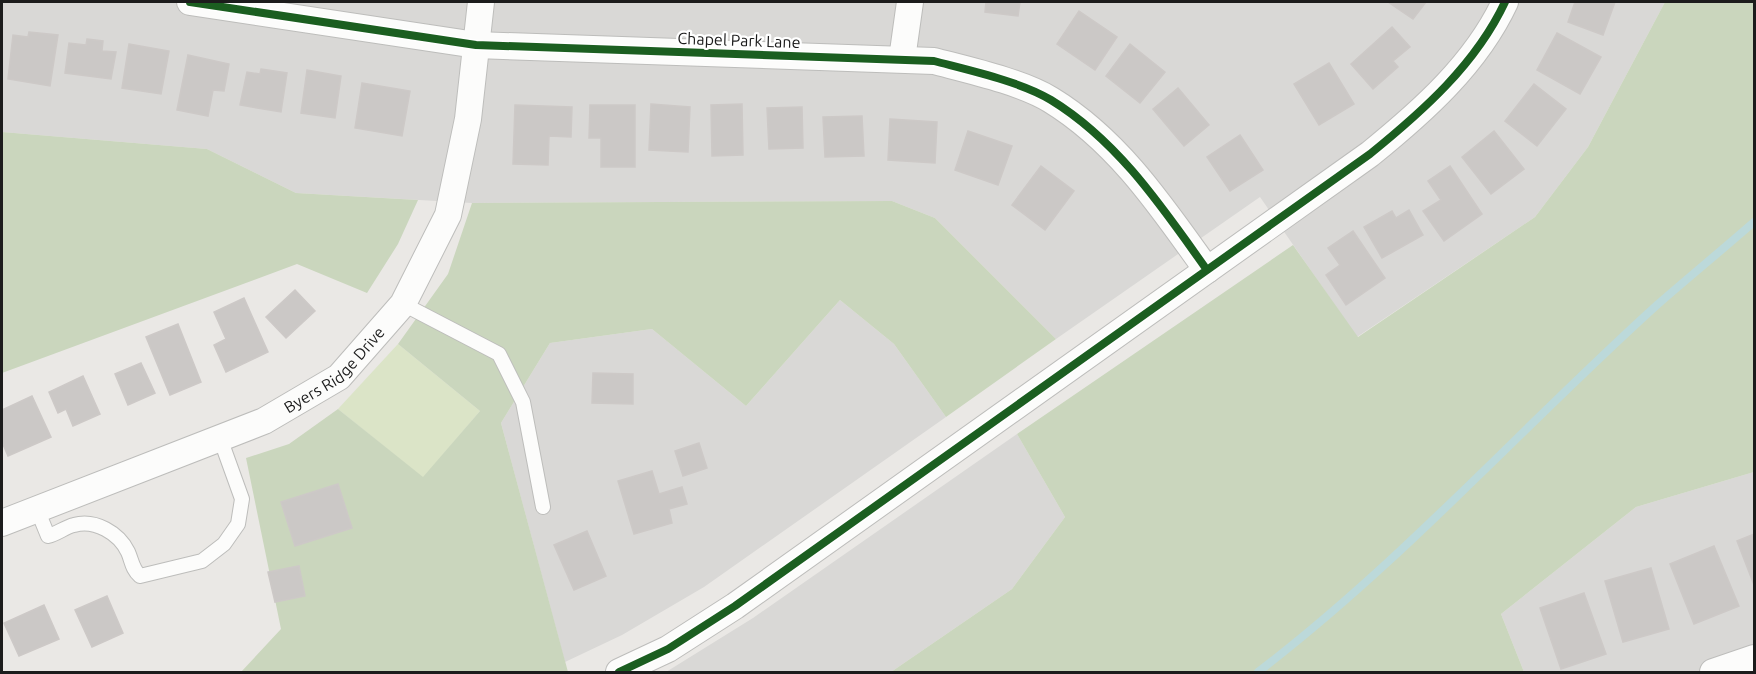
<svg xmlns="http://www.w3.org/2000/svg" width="1756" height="674" viewBox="0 0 1756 674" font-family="Ubuntu,sans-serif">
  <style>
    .residential { fill: #d9d8d6 }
    .grass { fill: #dbe4c7 }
    .forest { fill: #cad6bd }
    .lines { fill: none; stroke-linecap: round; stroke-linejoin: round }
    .stream { stroke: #bcd9da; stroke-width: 8 }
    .building { fill: #cbc8c6; stroke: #cdc9c7; stroke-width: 1.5 }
    .lane-casing { stroke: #bdbdbb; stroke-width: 16 }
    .street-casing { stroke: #bdbdbb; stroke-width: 28 }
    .lane { stroke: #fcfcfb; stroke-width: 14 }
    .street { stroke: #fcfcfb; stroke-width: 26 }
    .cycleway-casing { stroke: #fff; stroke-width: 11 }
    .cycleway { stroke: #1b5e20; stroke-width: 8 }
    .labels { text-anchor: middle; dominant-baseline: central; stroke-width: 4.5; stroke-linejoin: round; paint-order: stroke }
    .street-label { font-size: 16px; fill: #1c1c1c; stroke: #fff }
  </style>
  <rect width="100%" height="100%" fill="#eae8e5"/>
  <path class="residential" d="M 2,2 L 1665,2 L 1588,147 L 1535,217 L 1357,337 L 1260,197 L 1056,339 L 935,218 L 892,201 L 472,203 L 296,193 L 207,149 L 2,132 Z
    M 840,300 L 894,344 L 946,417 L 704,587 L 622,635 L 565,662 L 501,423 L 550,343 L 652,329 L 746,406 Z
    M 1017,434 L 1065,517 L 1012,589 L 891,672 L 666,672 L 753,618 Z
    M 1754,472 L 1754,672 L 1524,672 L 1501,614 L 1636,507 Z"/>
  <path class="grass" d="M 398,344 L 480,411 L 423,478 L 338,409 Z"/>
  <path class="forest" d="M 1665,2 L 1754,2 L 1754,472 L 1636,507 L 1501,614 L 1524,672 L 891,672 L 1012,589 L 1065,517 L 1017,434 L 1293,245 L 1358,337 L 1535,217 L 1588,147 Z
    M 2,132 L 207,149 L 296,193 L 418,200 L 398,244 L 367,293 L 297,264 L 2,373 Z
    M 892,201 L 935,218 L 1056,339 L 946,417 L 894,344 L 840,300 L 746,406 L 652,329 L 550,343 L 501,423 L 568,672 L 241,672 L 281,629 L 246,458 L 289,444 L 338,409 L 423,477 L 480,411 L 398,344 L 448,274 L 472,203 Z"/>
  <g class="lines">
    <path class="stream" d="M 1258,672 C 1402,562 1523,426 1657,305 C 1689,277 1722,250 1754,222"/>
  </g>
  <path class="building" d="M 986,2 L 1020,2 L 1018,16 L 985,12 Z
    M 1388,2 L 1426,2 L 1413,19 Z
    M 1575,2 L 1615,2 L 1603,35 L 1568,22 Z
    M 1079,11 L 1117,37 L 1095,70 L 1057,44 Z
    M 1392,27 L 1410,47 L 1393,61 L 1398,67 L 1373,89 L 1351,64 Z
    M 29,32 L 58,35 L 50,86 L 8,79 L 13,35 L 28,37 Z
    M 1557,33 L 1601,57 L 1580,94 L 1537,70 Z
    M 87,39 L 103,41 L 102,51 L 116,52 L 111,79 L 65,73 L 69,43 L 86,45 Z
    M 129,44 L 169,51 L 161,94 L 122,88 Z
    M 1130,44 L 1165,72 L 1140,103 L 1106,76 Z
    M 188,55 L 229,64 L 224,91 L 213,90 L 208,116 L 177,110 Z
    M 1329,63 L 1354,104 L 1319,125 L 1294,84 Z
    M 261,69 L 287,73 L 281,112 L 240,105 L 247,72 L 260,74 Z
    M 307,70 L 341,76 L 335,118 L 301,113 Z
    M 362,83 L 410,91 L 402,136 L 355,128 Z
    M 1534,84 L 1566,109 L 1537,146 L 1505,121 Z
    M 1178,88 L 1209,125 L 1184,146 L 1153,109 Z
    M 651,104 L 690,107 L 688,152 L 649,150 Z
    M 742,104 L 743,155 L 712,156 L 711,105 Z
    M 515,105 L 572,107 L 571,137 L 549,136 L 548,165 L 513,164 Z
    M 590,105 L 635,105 L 635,167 L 601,167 L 601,138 L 589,138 Z
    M 802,107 L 803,148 L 769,149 L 767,108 Z
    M 862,116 L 864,156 L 825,157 L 823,117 Z
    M 890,119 L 937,122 L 935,163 L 888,160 Z
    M 968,131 L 1012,146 L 998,185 L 955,170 Z
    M 1494,131 L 1524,169 L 1491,194 L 1462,157 Z
    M 1240,135 L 1263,170 L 1230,191 L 1207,157 Z
    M 1041,166 L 1074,191 L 1045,230 L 1012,205 Z
    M 1450,166 L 1482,214 L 1444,241 L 1423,211 L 1441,200 L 1428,181 Z
    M 1409,210 L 1423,235 L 1382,258 L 1364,227 L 1392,211 L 1396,218 Z
    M 1353,231 L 1385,278 L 1346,305 L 1326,275 L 1340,265 L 1328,248 Z
    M 295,290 L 315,311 L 286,338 L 266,317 Z
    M 244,298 L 268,352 L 226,372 L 214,345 L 226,339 L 214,312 Z
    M 178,324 L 201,382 L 170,395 L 146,337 Z
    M 141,363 L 155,393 L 128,405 L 115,374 Z
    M 593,373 L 633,374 L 633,404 L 592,403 Z
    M 83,376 L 100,414 L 73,426 L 66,409 L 58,413 L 49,392 Z
    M 32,396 L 51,437 L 8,456 L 2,442 L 2,410 Z
    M 699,443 L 707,468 L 683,476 L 675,451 Z
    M 652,471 L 659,494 L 682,487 L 687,504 L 669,509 L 672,523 L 634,534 L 618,481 Z
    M 338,484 L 352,528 L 295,546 L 281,502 Z
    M 587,531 L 606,576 L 574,590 L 554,545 Z
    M 1754,534 L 1754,585 L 1737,541 Z
    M 1714,546 L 1739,606 L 1694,624 L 1670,564 Z
    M 299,566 L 305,596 L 275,602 L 268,572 Z
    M 1651,568 L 1669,629 L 1623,642 L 1605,581 Z
    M 1584,593 L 1606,654 L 1561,669 L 1540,608 Z
    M 107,596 L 123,633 L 92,647 L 75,610 Z
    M 44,605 L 59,639 L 19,656 L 4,623 Z"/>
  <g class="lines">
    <defs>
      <path id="lane" d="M 403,304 L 499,354 L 523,402 L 543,507
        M 37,509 L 48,536 C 57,534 65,527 74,525 C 95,519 119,533 128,552 C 132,561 132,569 140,576 L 202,561 L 224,544 L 238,524 L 242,499 L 220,438"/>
      <g id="street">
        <path d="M 190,2 L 476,45 L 934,61 C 968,70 1022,82 1051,100 C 1118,141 1162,207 1207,270"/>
        <path d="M 902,59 L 910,2"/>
        <path id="s1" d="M 2,523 L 264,421 L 339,377 L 403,304 L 448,215 L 468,119 L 481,2"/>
        <path d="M 619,672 L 668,649 L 735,606 L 1370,154 C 1423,111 1476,64 1505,2"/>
        <path d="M 1713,672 L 1754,658"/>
      </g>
    </defs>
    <use href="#lane" class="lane-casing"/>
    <use href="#street" class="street-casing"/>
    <use href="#lane" class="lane"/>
    <use href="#street" class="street"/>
    <defs>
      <path id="cycleway" d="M 190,2 L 476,45 L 934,61 C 968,70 1022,82 1051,100 C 1118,141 1162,207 1207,270
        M 619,672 L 668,649 L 735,606 L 1370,154 C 1423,111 1476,64 1505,2"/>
    </defs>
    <use href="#cycleway" class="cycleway-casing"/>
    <use href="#cycleway" class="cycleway"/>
  </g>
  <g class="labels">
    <g class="street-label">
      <text transform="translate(739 40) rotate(2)">Chapel Park Lane</text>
      <text stroke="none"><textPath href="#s1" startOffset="369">Byers Ridge Drive</textPath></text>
    </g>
  </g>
  <rect width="1756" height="674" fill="none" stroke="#1c1c1c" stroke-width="6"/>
</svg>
